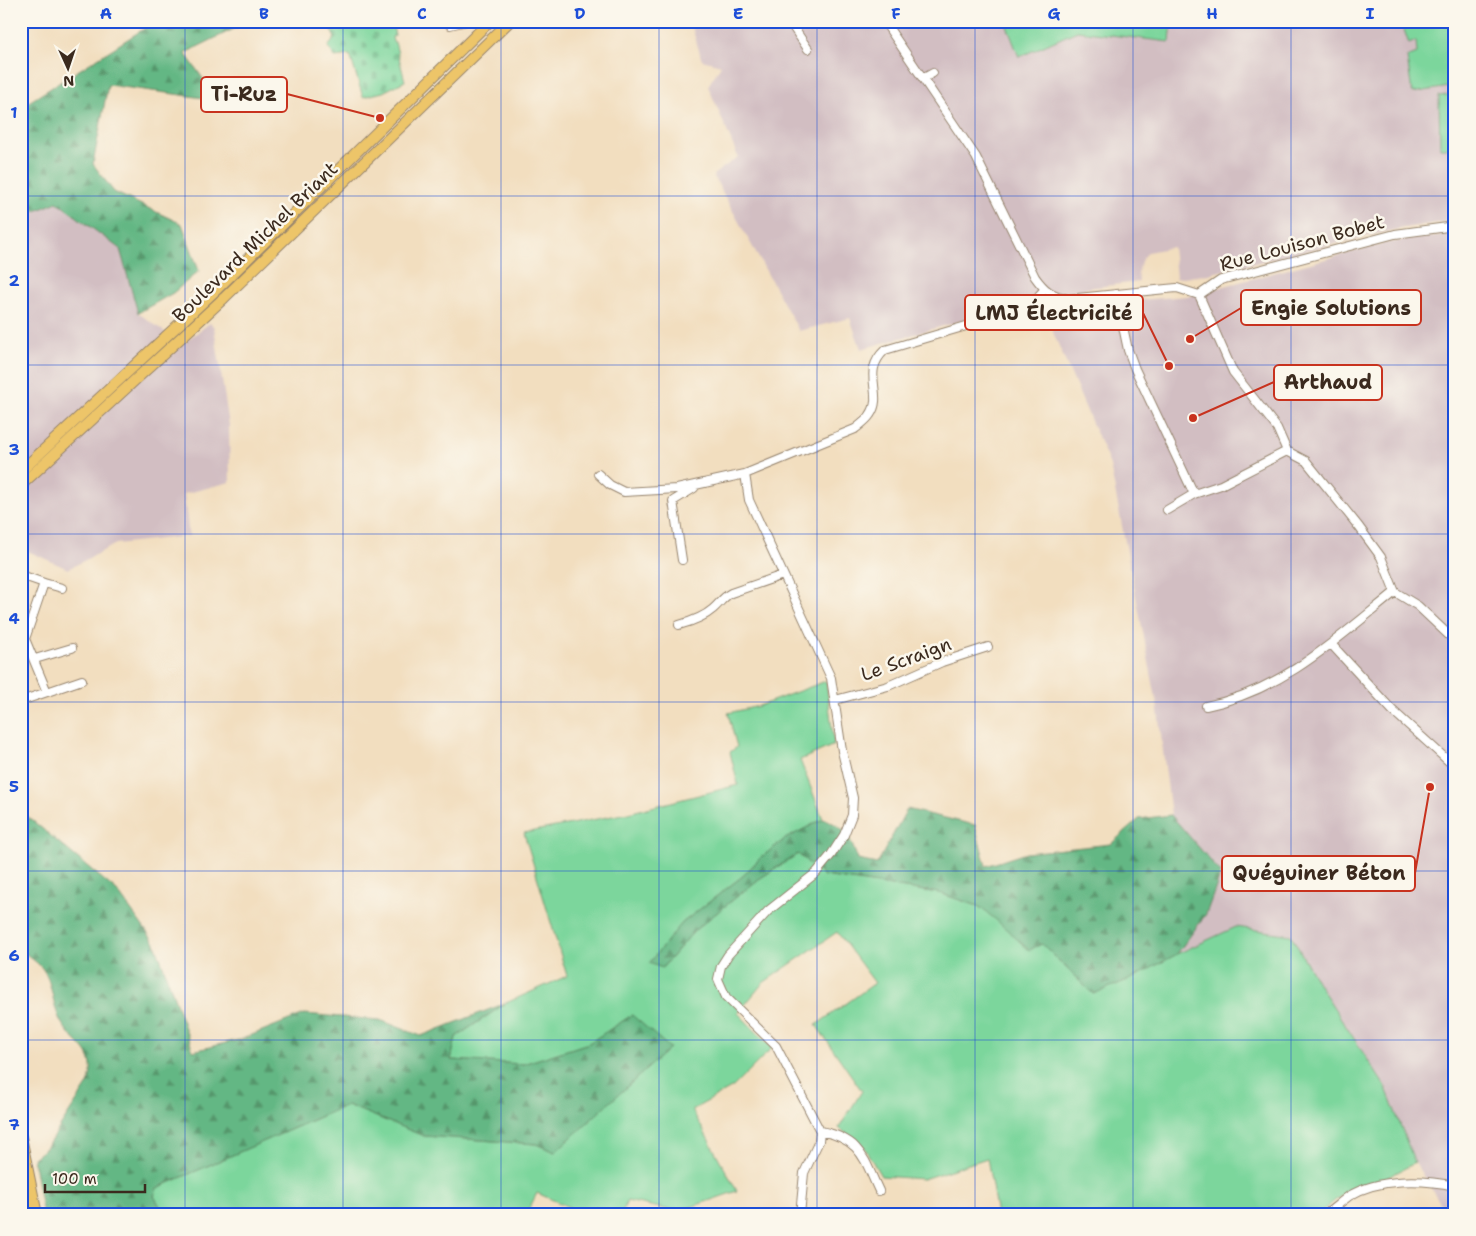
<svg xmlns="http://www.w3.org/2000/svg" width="1476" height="1236" viewBox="0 0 1476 1236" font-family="'Shantell Sans',sans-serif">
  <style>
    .industrial { fill: #d2bec2 }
    .green { fill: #7bd69c; stroke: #5b805d }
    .forest { fill: url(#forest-firs); stroke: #507051 }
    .cemetery { fill: url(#cemetery-stones); stroke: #5b805d }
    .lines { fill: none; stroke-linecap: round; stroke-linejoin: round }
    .minor-casing { stroke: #96846e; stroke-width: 10 }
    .major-casing { stroke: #96846e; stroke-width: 12 }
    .minor { stroke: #fff; stroke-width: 8 }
    .major { stroke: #edc569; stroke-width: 10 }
    .grid { fill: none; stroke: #1d4ed8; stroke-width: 1; stroke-opacity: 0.55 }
    .labels { text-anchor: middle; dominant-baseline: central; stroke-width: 5; stroke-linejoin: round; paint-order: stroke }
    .street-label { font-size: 19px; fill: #3b2a1e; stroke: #fbf7ec }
    .leader { fill: none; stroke: #c8321e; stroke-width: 2 }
    .callout-dot { fill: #c8321e; stroke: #fbf7ec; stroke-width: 2 }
    .callout { fill: #fbf7ec; stroke: #c8321e; stroke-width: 2 }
    .callout-label { font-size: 20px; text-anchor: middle; font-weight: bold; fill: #3b2a1e }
    .neatline { fill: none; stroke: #1d4ed8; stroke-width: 2 }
    .grid-label { font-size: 16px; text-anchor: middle; font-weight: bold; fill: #1d4ed8 }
  </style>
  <defs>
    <pattern id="forest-firs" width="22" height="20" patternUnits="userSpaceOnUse" patternTransform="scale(1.25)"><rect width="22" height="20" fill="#64b784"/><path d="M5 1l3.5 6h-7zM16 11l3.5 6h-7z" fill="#54956b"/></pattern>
    <pattern id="cemetery-stones" width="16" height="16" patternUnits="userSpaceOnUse" patternTransform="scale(1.25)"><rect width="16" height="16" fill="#7bd69c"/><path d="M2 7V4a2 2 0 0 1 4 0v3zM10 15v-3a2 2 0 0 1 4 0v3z" fill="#6bb886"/></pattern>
  </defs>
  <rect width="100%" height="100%" fill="#fbf7ec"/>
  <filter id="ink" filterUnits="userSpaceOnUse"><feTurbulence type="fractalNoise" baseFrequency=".02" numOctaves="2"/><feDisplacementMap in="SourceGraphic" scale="10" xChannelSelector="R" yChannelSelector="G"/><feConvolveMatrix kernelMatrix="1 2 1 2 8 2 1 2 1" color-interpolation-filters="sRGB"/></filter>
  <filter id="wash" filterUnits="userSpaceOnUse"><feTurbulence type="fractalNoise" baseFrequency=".0096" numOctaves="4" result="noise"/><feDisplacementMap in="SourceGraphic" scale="20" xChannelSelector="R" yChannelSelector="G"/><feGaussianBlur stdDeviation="1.12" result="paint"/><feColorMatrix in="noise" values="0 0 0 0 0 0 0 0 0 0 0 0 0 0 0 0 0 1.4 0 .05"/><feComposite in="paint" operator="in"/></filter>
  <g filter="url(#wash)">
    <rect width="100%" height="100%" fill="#f2debf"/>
    <path class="industrial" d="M 690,21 L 1005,21 L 1019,57 L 1077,31 L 1169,42 L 1172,21 L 1401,21 L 1409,43 L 1416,41 L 1417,53 L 1413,93 L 1455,86 L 1455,94 L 1439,96 L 1440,148 L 1452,148 L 1455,220 L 1398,229 L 1204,275 L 1176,278 L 1173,247 L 1148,252 L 1141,261 L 1138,273 L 1139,282 L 1087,288 L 1044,308 L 1187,296 L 1386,243 L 1455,233 L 1455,1215 L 1448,1215 L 1415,1163 L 1386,1088 L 1318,983 L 1291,935 L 1199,944 L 1177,954 L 1206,914 L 1221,873 L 1171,815 L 1157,703 L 1110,465 L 1043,309 L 1001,310 L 861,349 L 850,318 L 799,331 L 713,175 L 738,157 L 708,86 L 721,65 L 702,60 Z
      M 57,202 L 120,249 L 138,313 L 182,344 L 210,323 L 214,327 L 229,425 L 230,482 L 184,494 L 189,536 L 116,544 L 68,569 L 21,548 L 21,217 Z"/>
    <path class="green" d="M 1005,21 L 1172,21 L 1170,42 L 1077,31 L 1019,57 Z
      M 1401,21 L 1455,21 L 1455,86 L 1412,93 L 1407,57 L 1417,53 L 1416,41 L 1409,44 Z
      M 1455,94 L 1455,167 L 1451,167 L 1452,148 L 1440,148 L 1439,96 Z
      M 826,681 L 834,745 L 800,760 L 823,819 L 785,839 L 759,859 L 744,875 L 682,923 L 662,968 L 695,930 L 759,879 L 798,854 L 824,876 L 939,893 L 978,906 L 1042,944 L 1093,994 L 1133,977 L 1177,954 L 1236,927 L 1291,935 L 1318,983 L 1386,1088 L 1415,1163 L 1386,1178 L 1346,1192 L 1317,1215 L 997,1215 L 987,1158 L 923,1179 L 881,1176 L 864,1147 L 839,1128 L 862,1091 L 816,1025 L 875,983 L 837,932 L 763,983 L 738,1013 L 772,1048 L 733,1087 L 692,1110 L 737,1191 L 688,1208 L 670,1210 L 627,1201 L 621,1215 L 587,1215 L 537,1193 L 526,1215 L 165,1215 L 154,1196 L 157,1188 L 347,1105 L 424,1136 L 536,1144 L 555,1152 L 632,1015 L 589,1043 L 523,1064 L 451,1060 L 456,1037 L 506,1003 L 567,976 L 524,833 L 628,813 L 738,785 L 730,752 L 737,747 L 728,713 L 759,706 Z"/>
    <path class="forest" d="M 156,21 L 250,21 L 185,53 L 218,100 L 108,85 L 93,164 L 114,192 L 182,224 L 199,271 L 173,293 L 138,313 L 120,249 L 57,202 L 21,217 L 21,107 Z
      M 907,809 L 975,825 L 986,866 L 1026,853 L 1111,844 L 1139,819 L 1171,815 L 1221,873 L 1206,914 L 1177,954 L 1133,978 L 1093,994 L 1042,944 L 1029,950 L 995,919 L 978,906 L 939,893 L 824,876 L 798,854 L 759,879 L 695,930 L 662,968 L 649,963 L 682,923 L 744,875 L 759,859 L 785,839 L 823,819 C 847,827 850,838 858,860 L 877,864 Z
      M 21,811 L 117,891 L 155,943 L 193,1051 L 242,1039 L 304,1014 L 380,1020 L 421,1036 L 506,1003 L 456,1037 L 451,1060 L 523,1064 L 589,1043 L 632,1015 L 670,1048 L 555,1152 L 536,1144 L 424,1136 L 347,1105 L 157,1188 L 154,1196 L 165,1215 L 43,1215 L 33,1158 L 46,1148 L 88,1084 C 100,1050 75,1047 61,1022 C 52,1006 53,982 42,968 C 36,961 28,956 21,950 Z"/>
    <path class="cemetery" d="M 326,21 L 392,21 L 395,36 L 392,37 L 393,42 L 395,42 L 405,81 L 383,92 L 363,97 L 350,55 L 335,57 L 328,47 L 335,38 Z"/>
  </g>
  <g filter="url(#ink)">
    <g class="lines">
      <defs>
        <path id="minor" d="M 446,21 L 450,25 L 467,21
          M 789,21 L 808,49
          M 884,21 L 976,157 L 1035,277 C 1045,291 1051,295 1068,299 L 1166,289 L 1177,288 L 1199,295
          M 924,78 L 933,73
          M 1116,294 L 1128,350 L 1135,369 L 1194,494 L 1221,485 L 1287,451
          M 1199,295 L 1233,372 L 1277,428 L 1287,451 L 1306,461 L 1359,527 L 1381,557 L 1395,592 L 1418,606 L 1455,641
          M 1199,295 L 1221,280 L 1395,234 L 1455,226
          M 598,474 L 610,485 L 624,492 L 677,489 L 745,474
          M 1167,510 L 1194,494
          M 682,560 L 673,501 L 694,488
          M 21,575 L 44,583 L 25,639 L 47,692
          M 44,583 L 62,588
          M 679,625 C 690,622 704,617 713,609 C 720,603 723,597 731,593 L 783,575
          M 1332,645 L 1392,710 L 1455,767
          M 35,659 L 72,648
          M 835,700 L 888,686 L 942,662 L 988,647
          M 21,701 L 82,680
          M 1206,706 C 1282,691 1337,639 1395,592
          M 820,1131 C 861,1139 863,1157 879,1191
          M 800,1215 L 804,1173 L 819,1141 L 820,1131 L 776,1046 L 726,997 L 718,979 L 721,966 L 728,955 L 768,911 L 816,873 L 831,855 L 844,835 L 852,815 L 853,798 L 842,751 L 831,678 L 749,500 L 745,474 L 855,429 C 860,425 867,420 870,415 C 885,394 860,373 885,350 L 1010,313 L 1031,304 L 1044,290
          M 1325,1215 C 1333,1209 1341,1202 1349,1196 C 1379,1178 1422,1179 1455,1186"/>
        <path id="major" d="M 21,471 L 217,289 L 490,21
          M 21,485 L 224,298 L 510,21
          M 21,1137 L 37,1215"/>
      </defs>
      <use href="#minor" class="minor-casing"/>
      <use href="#major" class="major-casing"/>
      <use href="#minor" class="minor"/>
      <use href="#major" class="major"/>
    </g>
  </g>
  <path class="grid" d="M 185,21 L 185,1215M 343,21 L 343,1215M 501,21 L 501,1215M 659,21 L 659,1215M 817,21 L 817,1215M 975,21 L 975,1215M 1133,21 L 1133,1215M 1291,21 L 1291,1215M 21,196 L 1455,196M 21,365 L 1455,365M 21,534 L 1455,534M 21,702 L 1455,702M 21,871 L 1455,871M 21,1040 L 1455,1040"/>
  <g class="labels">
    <g class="street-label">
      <text transform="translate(255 242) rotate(-44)">Boulevard Michel Briant</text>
      <text transform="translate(1302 243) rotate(-15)">Rue Louison Bobet</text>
      <text transform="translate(906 659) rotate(-20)">Le Scraign</text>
    </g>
  </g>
  <path class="leader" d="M380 118L287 94M1190 339L1241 308M1169 366L1143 313M1193 418L1274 382M1430 787L1415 873"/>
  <g class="callout-dot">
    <circle cx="380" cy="118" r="5"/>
    <circle cx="1190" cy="339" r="5"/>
    <circle cx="1169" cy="366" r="5"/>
    <circle cx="1193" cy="418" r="5"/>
    <circle cx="1430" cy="787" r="5"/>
  </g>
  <g class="callout">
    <rect x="201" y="77" width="86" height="35" rx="5"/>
    <rect x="1241" y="290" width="180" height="35" rx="5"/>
    <rect x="965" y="295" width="178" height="35" rx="5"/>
    <rect x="1274" y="365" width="108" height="35" rx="5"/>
    <rect x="1222" y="856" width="193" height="35" rx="5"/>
  </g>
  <g class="callout-label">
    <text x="244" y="101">Ti-Ruz</text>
    <text x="1331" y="315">Engie Solutions</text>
    <text x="1054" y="320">LMJ Électricité</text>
    <text x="1328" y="389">Arthaud</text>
    <text x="1319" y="880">Quéguiner Béton</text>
  </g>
  <rect width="1476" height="1236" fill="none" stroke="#fbf7ec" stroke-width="55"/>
  <g transform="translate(68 68) rotate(177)" stroke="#fbf7ec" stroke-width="4" paint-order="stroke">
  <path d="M0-4L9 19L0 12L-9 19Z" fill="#3b2a1e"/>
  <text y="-8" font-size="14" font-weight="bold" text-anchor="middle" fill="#3b2a1e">N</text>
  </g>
  <path d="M45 1184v8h100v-8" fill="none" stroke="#3b2a1e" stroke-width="2.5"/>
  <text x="52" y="1184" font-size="15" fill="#3b2a1e" stroke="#fbf7ec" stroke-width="4" paint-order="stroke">100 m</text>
  <rect x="28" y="28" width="1420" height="1180" class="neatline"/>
  <g class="grid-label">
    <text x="106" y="19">A</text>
    <text x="264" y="19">B</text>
    <text x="422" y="19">C</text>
    <text x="580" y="19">D</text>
    <text x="738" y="19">E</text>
    <text x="896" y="19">F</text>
    <text x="1054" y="19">G</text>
    <text x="1212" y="19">H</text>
    <text x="1370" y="19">I</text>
    <text x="14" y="118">1</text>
    <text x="14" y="286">2</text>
    <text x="14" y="455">3</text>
    <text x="14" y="624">4</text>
    <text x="14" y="792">5</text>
    <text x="14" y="961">6</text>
    <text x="14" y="1130">7</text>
  </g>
</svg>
